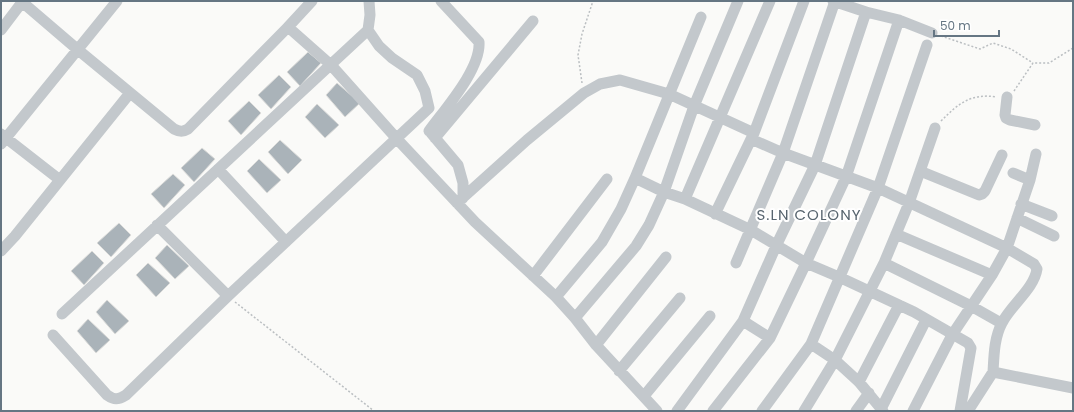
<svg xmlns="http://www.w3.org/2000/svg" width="1074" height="412" viewBox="0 0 1074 412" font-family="Poppins,sans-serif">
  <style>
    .building { fill: #aab3b9; stroke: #dcdcda }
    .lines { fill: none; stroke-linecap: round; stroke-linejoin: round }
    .path { stroke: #bbbfc2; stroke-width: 1.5; stroke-dasharray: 2 2; stroke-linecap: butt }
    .minor { stroke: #c3c8cc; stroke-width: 11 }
    .labels { text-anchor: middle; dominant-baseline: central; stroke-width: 4; stroke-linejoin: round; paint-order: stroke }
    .quarter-label { font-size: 15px; letter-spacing: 1px; fill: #57646e; stroke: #fff }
  </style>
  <rect width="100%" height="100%" fill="#fafaf8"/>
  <path class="building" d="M 308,52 L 321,63 L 300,86 L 287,72 Z
    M 279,75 L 291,87 L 271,109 L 258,95 Z
    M 337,83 L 360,103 L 345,117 L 326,95 Z
    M 249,101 L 261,113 L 241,135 L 228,121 Z
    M 317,104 L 339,125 L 325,138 L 305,117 Z
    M 280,140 L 302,160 L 288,174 L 268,152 Z
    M 202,148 L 215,159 L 194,182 L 181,168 Z
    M 259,159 L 281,180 L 267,193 L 247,171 Z
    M 173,174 L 185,185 L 164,208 L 151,194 Z
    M 119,223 L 131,235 L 111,257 L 97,243 Z
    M 167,245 L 189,266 L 175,279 L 155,258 Z
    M 92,251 L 104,263 L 84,285 L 71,271 Z
    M 148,263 L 170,283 L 156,297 L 136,275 Z
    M 107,300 L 129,321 L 115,334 L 96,312 Z
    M 88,319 L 110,340 L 96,353 L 77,331 Z"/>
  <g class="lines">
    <path class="path" d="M 941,36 L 980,49 L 993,43 L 1011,49 L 1033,63
      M 582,83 L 578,55 L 582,34 L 593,1
      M 1014,91 L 1033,63 L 1049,63 L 1073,48
      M 941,121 C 959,103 971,93 997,97
      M 235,302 L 374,411"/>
    <path class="minor" d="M 21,1 L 77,49 L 174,129 C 180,132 183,132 188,129 L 288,27 L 312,1
      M 833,1 L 866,12 L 899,20 L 932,33
      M 288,27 L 331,65 L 397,139 L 475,222 L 556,297 L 575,318 L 596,345 L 657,411
      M 1,30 L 23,1
      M 1007,97 L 1005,115 L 1006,118 L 1010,120 L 1035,125
      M 429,131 C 445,109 481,69 479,42 L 441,1
      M 431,133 L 458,165 L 463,183 L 463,198
      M 1,134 L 60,180
      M 435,138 L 533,21
      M 751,139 L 783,153 L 878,188 L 1007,248 L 1034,264 L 1037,269 C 1034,289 1011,305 1002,323 C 994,338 994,356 993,372
      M 1,144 L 117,1
      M 218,169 L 286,242
      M 920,171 L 979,195 L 982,194 L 985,191 L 1002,155
      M 1013,173 L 1030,180
      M 635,178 L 664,192 L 685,199 L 751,230 L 806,263 L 839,277 L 914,312 L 968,343 L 971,348 L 960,411
      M 685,199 L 770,1
      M 457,203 L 527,140 L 584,93 L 600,84 L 620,80 L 669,94 L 754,133
      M 1021,204 L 1052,216
      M 715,214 L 754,133 L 804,1
      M 1017,218 L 1054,236
      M 157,225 L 228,296
      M 896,234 L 992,275
      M 1,251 L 15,236 L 130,93
      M 736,263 L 783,153 L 835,1
      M 884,263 L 971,306 L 1001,323
      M 533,276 L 607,179
      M 556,297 L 602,242 L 621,209 L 635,178 L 701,17
      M 62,314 L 368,30
      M 575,318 L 636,246 L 649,225 L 664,192 L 694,106 L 738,1
      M 743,321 L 770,338
      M 53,335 L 107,395 C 114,400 118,400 126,395 L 228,296 L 429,108 L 425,91 L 417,75 L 392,58 L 379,46 L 368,30 L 370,15 L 369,1
      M 811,344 L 835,360 L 859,382 L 883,411
      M 596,345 L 666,257
      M 619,371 L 680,298
      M 859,382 L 899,305
      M 644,396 L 710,316
      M 881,409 L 926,320
      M 677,411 L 743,321 L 776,246 L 815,165 L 866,12
      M 713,411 L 770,338 L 806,263 L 846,177 L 899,20
      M 762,411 L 811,344 L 878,188 L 927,45
      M 804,411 L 835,360 L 884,263 L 909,203 L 935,128
      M 856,411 L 869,393
      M 913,411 L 952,335 L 992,275 L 1007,248 L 1030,180 L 1036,154
      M 968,411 L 993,372 L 1073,388"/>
  </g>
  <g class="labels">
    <g class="quarter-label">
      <text x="809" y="214">S.LN COLONY</text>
    </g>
  </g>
  <rect width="1074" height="412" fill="none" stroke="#657683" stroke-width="4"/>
  <path d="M934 30v6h65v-6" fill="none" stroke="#657683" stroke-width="2"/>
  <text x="940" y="30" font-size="12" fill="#657683" stroke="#ffffff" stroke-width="3" paint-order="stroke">50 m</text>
</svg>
